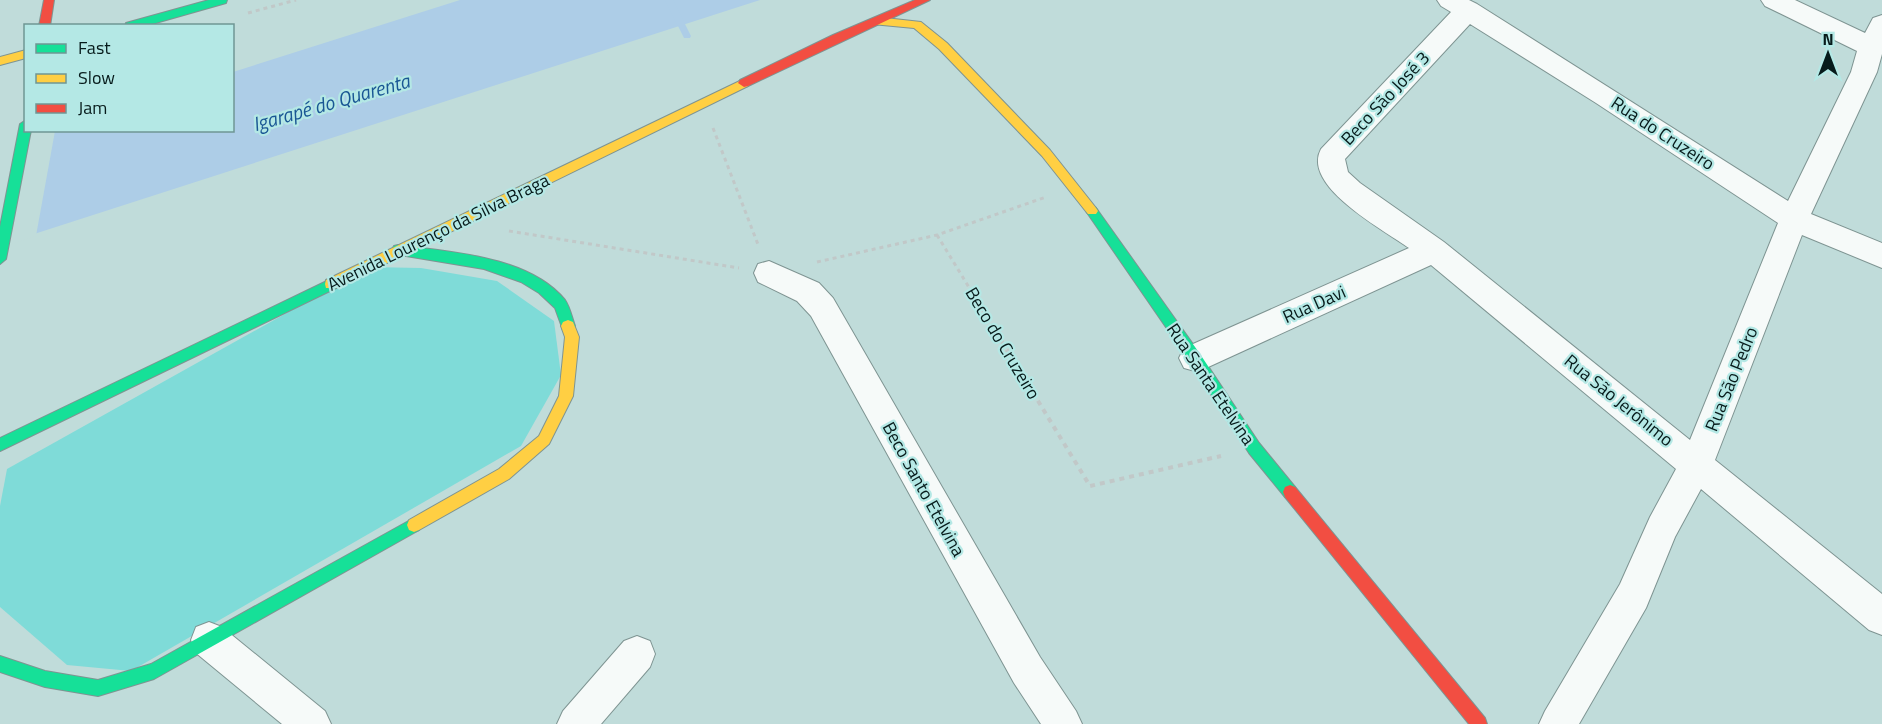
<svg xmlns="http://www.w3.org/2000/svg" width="1882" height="724" viewBox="0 0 1882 724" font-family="'Titillium Web',sans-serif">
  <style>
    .green { fill: #7fdbd8 }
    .water { fill: #adcde7 }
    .pier { fill: #c0dcda }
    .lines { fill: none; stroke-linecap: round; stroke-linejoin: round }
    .stream { fill: #adcde7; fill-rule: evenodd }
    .street-casing { stroke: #7e9492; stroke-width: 2 }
    .fast-casing { stroke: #7e9492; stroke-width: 2 }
    .slow-casing { stroke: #7e9492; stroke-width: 2 }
    .jam-casing { stroke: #7e9492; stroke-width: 2 }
    .path-far1 { stroke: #c1c8c8; stroke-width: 3; stroke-dasharray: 4 4; stroke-linecap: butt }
    .path { stroke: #c1c8c8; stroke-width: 4; stroke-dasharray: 5 5; stroke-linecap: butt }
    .street { fill: #f6faf9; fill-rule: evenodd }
    .fast { fill: #16e098; fill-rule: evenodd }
    .slow { fill: #ffcf43; fill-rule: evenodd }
    .jam { fill: #f24e42; fill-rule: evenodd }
    .labels { text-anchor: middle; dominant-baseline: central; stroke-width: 4.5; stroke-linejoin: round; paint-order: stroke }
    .street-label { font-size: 18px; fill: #071b1b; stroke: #b4e8e5 }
    .water-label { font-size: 20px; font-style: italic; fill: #195694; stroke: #b4e8e5 }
  </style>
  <rect width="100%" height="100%" fill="#c0dcda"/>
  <path class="green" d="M 369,267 L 421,268 L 497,281 L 554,321 L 561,375 L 521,446 L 131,671 L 67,665 L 0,607 L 0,506 L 7,469 Z"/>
  <path class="water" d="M 460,0 L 760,0 L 0,245 L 34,130 L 232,130 L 233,72 Z"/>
  <path class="pier" d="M 26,130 L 55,131 L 36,236 L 0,248 L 0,137 Z"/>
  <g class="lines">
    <path class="stream" d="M 665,0 L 673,0 L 691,36 L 690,38 L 684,38 Z"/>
    <defs>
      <path id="street" d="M 1437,0 L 1469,0 L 1477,4 L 1788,201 L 1851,72 L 1857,51 L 1765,6 L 1761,0 L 1795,0 L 1865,33 L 1873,18 L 1882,15 L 1882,54 L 1877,72 L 1811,214 L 1882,243 L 1882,268 L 1802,235 L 1715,460 L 1882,594 L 1882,635 L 1869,630 L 1701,489 L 1675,537 L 1646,608 L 1579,724 L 1539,724 L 1545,711 L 1620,584 L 1650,517 L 1676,469 L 1431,265 L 1206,368 L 1195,371 L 1184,368 L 1179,358 L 1184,348 L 1409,248 C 1384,230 1301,186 1321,149 L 1451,12 L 1441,6 ZM 1470,24 L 1596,103 L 1778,223 L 1690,440 L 1444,242 L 1360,183 L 1348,172 L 1345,159 Z
        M 769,261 L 819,283 L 833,298 L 1040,657 L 1076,711 L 1082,724 L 1041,724 L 1014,683 L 811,316 L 797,301 L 758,282 L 754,273 L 758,264 Z
        M 209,622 L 222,627 L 325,711 L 331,724 L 282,724 L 196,653 L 191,640 L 196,627 Z
        M 637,636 L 650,641 L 655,654 L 650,667 L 601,724 L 557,724 L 563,711 L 624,641 Z"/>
      <path id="fast" d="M 209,0 L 227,0 L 226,3 L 145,26 L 125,26 L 126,23 Z
        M 26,120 L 26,130 L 31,130 L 6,259 L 0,264 L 0,227 L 20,124 Z
        M 1092,206 L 1096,208 L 1200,354 L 1259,443 L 1295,487 L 1297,492 L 1295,497 L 1290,499 L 1285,497 L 1249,453 L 1190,362 L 1088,214 L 1086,211 Z
        M 398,245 C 450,252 529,256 565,300 C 570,307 572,318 575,326 L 573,330 L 563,330 L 555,308 L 539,293 L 521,282 L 484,269 L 394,254 L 392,250 L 394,246 Z
        M 331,279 L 336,280 L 337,284 L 336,288 L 0,451 L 0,438 Z
        M 414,518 L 419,520 L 421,525 L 419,530 L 154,679 L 98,696 L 45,687 L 0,672 L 0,656 L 45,671 L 98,680 L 151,664 Z"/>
      <path id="slow" d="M 876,17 L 921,22 L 947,43 L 1050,150 L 1096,208 L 1098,211 L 1096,214 L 1088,214 L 1042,156 L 939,49 L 914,28 L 872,24 L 871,21 Z
        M 26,50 L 26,58 L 0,65 L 0,57 Z
        M 744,79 L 750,83 L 748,86 L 336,288 L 326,288 L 325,284 L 326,280 Z
        M 568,320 L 573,322 L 579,337 L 573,396 L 549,444 L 509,479 L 419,530 L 414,532 L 409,530 L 407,525 L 409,520 L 499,469 L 539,436 L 559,396 L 565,337 L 561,326 L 563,322 Z"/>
      <path id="jam" d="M 44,0 L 54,0 L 50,26 L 39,26 Z
        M 915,0 L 930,0 L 748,86 L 744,87 L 738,83 L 740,80 L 833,35 Z
        M 1290,485 L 1295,487 L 1485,718 L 1487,724 L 1469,724 L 1285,497 L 1283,492 L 1285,487 Z"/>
    </defs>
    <use href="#street" class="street-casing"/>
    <use href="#fast" class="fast-casing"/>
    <use href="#slow" class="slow-casing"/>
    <use href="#jam" class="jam-casing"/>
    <path class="path-far1" d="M 248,13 L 296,0
      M 713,128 L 759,247
      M 509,231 L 739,268
      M 937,235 L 992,325
      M 817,262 L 937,235 L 1046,197"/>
    <path class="path" d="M 991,324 L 1090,486 L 1221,456"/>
    <use href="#street" class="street"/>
    <use href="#fast" class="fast"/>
    <use href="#slow" class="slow"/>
    <use href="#jam" class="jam"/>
  </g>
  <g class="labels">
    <g class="street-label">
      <text transform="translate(1385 98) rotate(-47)">Beco São José 3</text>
      <text transform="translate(1663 133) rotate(33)">Rua do Cruzeiro</text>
      <text transform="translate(438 232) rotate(-26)">Avenida Lourenço da Silva Braga</text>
      <text transform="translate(1314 304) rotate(-24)">Rua Davi</text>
      <text transform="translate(1003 343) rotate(59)">Beco do Cruzeiro</text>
      <text transform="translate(1731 379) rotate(-68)">Rua São Pedro</text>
      <text transform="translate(1211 384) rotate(56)">Rua Santa Etelvina</text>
      <text transform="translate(1619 400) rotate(39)">Rua São Jerônimo</text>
      <text transform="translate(924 489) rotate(61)">Beco Santo Etelvina</text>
    </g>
    <g class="water-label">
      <text transform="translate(331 102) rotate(-16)">Igarapé do Quarenta</text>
    </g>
  </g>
  <rect x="24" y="24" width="210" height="108" fill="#b4e8e5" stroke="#6f9694" stroke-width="1.5"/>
  <rect x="36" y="44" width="30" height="9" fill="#16e098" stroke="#6f9694" stroke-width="1.5"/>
  <text x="78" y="54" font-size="18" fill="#071b1b">Fast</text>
  <rect x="36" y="74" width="30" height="9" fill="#ffcf43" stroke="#6f9694" stroke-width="1.5"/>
  <text x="78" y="84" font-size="18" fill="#071b1b">Slow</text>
  <rect x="36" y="104" width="30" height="9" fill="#f24e42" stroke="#6f9694" stroke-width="1.5"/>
  <text x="78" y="114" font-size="18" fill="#071b1b">Jam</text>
  <g transform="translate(1828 54)" stroke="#b4e8e5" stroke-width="4.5" paint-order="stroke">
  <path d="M0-4.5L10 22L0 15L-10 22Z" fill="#071b1b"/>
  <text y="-9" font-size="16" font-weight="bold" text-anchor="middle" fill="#071b1b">N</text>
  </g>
</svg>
